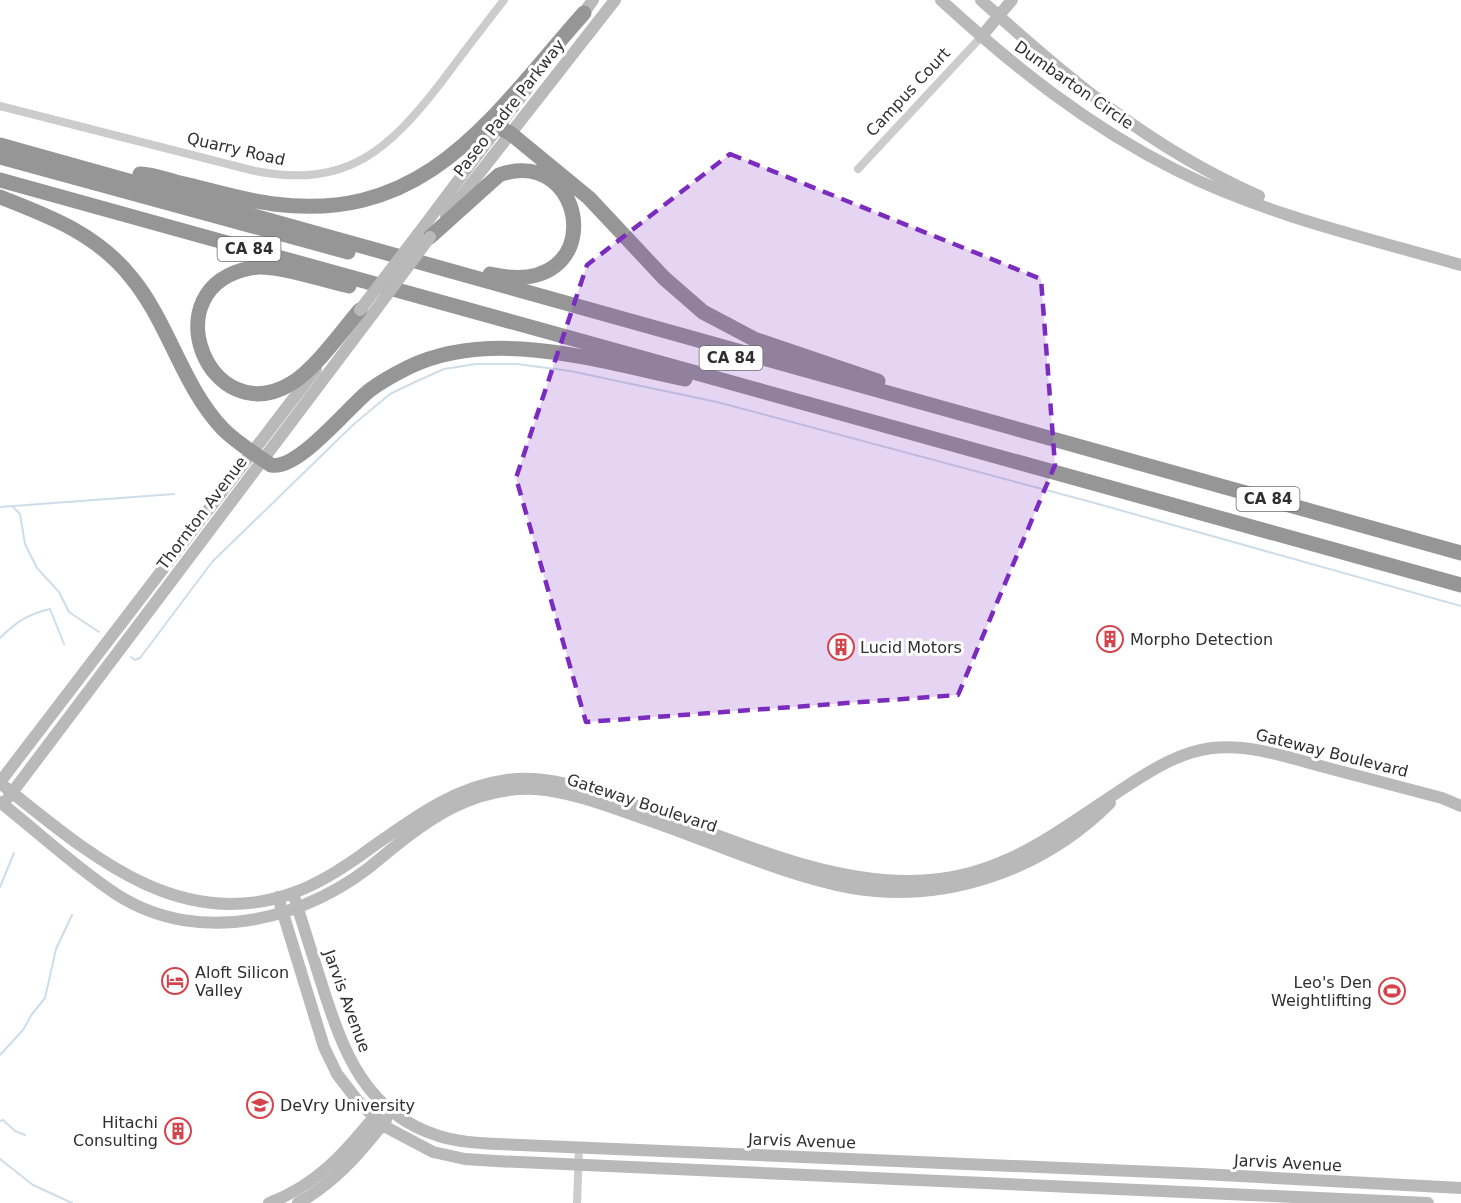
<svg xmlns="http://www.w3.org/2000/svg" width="1461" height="1203" viewBox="0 0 1461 1203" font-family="'DejaVu Sans',sans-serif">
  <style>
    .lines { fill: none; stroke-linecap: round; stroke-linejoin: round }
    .stream { stroke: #cddde9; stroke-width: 2 }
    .street { stroke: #ccc; stroke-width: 8 }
    .secondary { stroke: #b9b9b9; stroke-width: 12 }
    .highway { stroke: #969696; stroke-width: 15 }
    .secondary-bridge { stroke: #b9b9b9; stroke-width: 12 }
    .marked { fill: #7b2cbf; fill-opacity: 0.2; stroke: #7b2cbf; stroke-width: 4.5; stroke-dasharray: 12 8; stroke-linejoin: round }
    .labels { text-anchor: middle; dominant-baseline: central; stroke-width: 6; stroke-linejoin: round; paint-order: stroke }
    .shield { fill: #fff; stroke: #6d6d6d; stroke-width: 1.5 }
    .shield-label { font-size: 15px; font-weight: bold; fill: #2f2f2f }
    .street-label { font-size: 16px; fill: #2f2f2f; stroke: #fff }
    .poi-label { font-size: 16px; fill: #2f2f2f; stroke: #fff; text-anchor: start }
  </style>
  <rect width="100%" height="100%" fill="#fff"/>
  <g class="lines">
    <path class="stream" d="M 0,507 L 174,494
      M 13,507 L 20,514 L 25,544 L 37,568 L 59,592 L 69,612 L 99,632
      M 0,638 C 16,622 28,614 50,609 L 64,644
      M 131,657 L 135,660 L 140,658 L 212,562 L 354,424 L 390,394 L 415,382 L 444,369 L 476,364 L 517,364 L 570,371 L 717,402 L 1091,502 L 1461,606
      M 0,887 L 14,853
      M 0,1055 L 23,1030 L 32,1014 L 45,998 L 56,949 L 72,915
      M 0,1121 L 3,1120 L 15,1131 L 25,1135
      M 0,1159 L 33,1185 L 72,1203"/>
    <path class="street" d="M 0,106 L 255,171 C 348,189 389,150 443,80 C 463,53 483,27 504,0
      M 858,169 L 981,37
      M 577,1203 L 579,1148"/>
    <path class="secondary" d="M 941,0 C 1013,66 1088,126 1176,170 C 1263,214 1367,238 1461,265
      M 981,0 C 1068,79 1150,148 1259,196
      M 580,18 L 593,0
      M 981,37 L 1012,0
      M 446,216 L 615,0
      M 418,234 L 530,85
      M 0,782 L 316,369
      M 0,783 C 85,850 176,935 293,893 C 321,883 345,867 368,850 C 411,820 453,787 507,780 C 551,774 595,792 637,806 C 724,835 815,881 908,881 C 999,882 1056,832 1127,786 C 1153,769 1180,752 1212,748 C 1252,744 1290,758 1328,768 C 1366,778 1404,788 1442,798 L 1461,806
      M 8,798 L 372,315
      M 0,802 C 38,832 75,867 116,894 C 201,949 311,919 382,857 C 427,819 474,786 535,789 C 576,792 615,809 654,822 C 717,844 786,876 852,888 C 946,904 1043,870 1110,803
      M 293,893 C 303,924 312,954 322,985 C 343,1051 365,1113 439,1136 C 458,1142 478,1143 497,1144 L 1202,1174 L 1461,1188
      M 278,897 L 324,1047 L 337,1074 L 357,1100 L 382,1125 L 433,1152 L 465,1159 L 496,1161 L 1428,1203
      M 269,1203 C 317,1185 346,1152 377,1113
      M 298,1203 C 335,1183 360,1153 386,1120"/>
    <path class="highway" d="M 499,128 L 510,133 L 589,198 L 664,278 L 703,312 L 754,339 L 878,381
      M 0,145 L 1461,553
      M 0,157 L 348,252
      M 140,174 C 152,174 165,179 176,182 C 208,189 241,200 274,204 C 428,224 494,114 584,13
      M 0,180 L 1461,585
      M 0,197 C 49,216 97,234 131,277 C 169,323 182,386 223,429 C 237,443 255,454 271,465 C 298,471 348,407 370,390 C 382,381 395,374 409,367 C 494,327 598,361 685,379
      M 430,237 L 499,175 C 589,143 611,302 490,274
      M 349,286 C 325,281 273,263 251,268 C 150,287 209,434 292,383 C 316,368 341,332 360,310"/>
    <path class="secondary-bridge" d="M 360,310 L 418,234
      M 372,315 L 430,237"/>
  </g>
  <path class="marked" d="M 730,154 L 1041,279 L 1055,465 L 958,695 L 586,722 L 516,478 L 587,265 Z"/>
  <defs>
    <symbol id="building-ring" viewBox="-11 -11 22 22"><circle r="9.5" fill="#fff" stroke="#d3444c" stroke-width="1.5"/><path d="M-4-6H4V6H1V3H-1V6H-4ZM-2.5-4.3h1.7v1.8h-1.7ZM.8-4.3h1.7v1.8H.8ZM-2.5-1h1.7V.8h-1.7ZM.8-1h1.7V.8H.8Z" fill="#d3444c"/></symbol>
    <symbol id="hotel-ring" viewBox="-11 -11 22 22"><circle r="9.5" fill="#fff" stroke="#d3444c" stroke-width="1.5"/><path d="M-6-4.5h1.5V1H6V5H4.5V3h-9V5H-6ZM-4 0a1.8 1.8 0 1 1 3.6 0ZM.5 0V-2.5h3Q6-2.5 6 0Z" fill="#d3444c"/></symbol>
    <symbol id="stadium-ring" viewBox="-11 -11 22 22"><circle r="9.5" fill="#fff" stroke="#d3444c" stroke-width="1.5"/><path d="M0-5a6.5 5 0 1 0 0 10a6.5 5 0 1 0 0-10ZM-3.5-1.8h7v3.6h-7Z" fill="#d3444c"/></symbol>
    <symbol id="university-ring" viewBox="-11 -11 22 22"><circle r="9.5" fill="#fff" stroke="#d3444c" stroke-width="1.5"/><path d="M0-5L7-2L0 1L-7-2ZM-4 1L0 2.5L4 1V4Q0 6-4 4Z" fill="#d3444c"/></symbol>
  </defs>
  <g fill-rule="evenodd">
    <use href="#building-ring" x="1095" y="624" width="30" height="30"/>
    <use href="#building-ring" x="826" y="632" width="30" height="30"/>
    <use href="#hotel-ring" x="160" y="966" width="30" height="30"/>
    <use href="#stadium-ring" x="1377" y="976" width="30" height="30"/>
    <use href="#university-ring" x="245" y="1090" width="30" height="30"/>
    <use href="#building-ring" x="163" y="1116" width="30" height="30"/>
  </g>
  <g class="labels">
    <g class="shield">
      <rect x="217.5" y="237" width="63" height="24" rx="4.5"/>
      <rect x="699.5" y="346" width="63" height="24" rx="4.5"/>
      <rect x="1236.5" y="487" width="63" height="24" rx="4.5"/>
    </g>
    <g class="shield-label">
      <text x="249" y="249">CA 84</text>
      <text x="731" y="358">CA 84</text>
      <text x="1268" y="499">CA 84</text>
    </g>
    <g class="street-label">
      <text transform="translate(1074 85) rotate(35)">Dumbarton Circle</text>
      <text transform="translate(908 92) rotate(-47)">Campus Court</text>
      <text transform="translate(509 108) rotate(-52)">Paseo Padre Parkway</text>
      <text transform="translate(236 149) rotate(13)">Quarry Road</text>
      <text transform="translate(202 513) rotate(-53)">Thornton Avenue</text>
      <text transform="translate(1332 753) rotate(14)">Gateway Boulevard</text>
      <text transform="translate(642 803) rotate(18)">Gateway Boulevard</text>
      <text transform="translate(347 1001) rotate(70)">Jarvis Avenue</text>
      <text transform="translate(802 1141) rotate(2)">Jarvis Avenue</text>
      <text transform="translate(1288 1163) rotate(3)">Jarvis Avenue</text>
    </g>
    <g class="poi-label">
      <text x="1130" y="639">Morpho Detection</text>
      <text x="860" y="647">Lucid Motors</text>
      <text x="195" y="972">Aloft Silicon<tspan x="195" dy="18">Valley</tspan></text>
      <text x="1372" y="982" text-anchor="end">Leo's Den<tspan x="1372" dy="18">Weightlifting</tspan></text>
      <text x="280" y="1105">DeVry University</text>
      <text x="158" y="1122" text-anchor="end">Hitachi<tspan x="158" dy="18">Consulting</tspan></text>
    </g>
  </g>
</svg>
